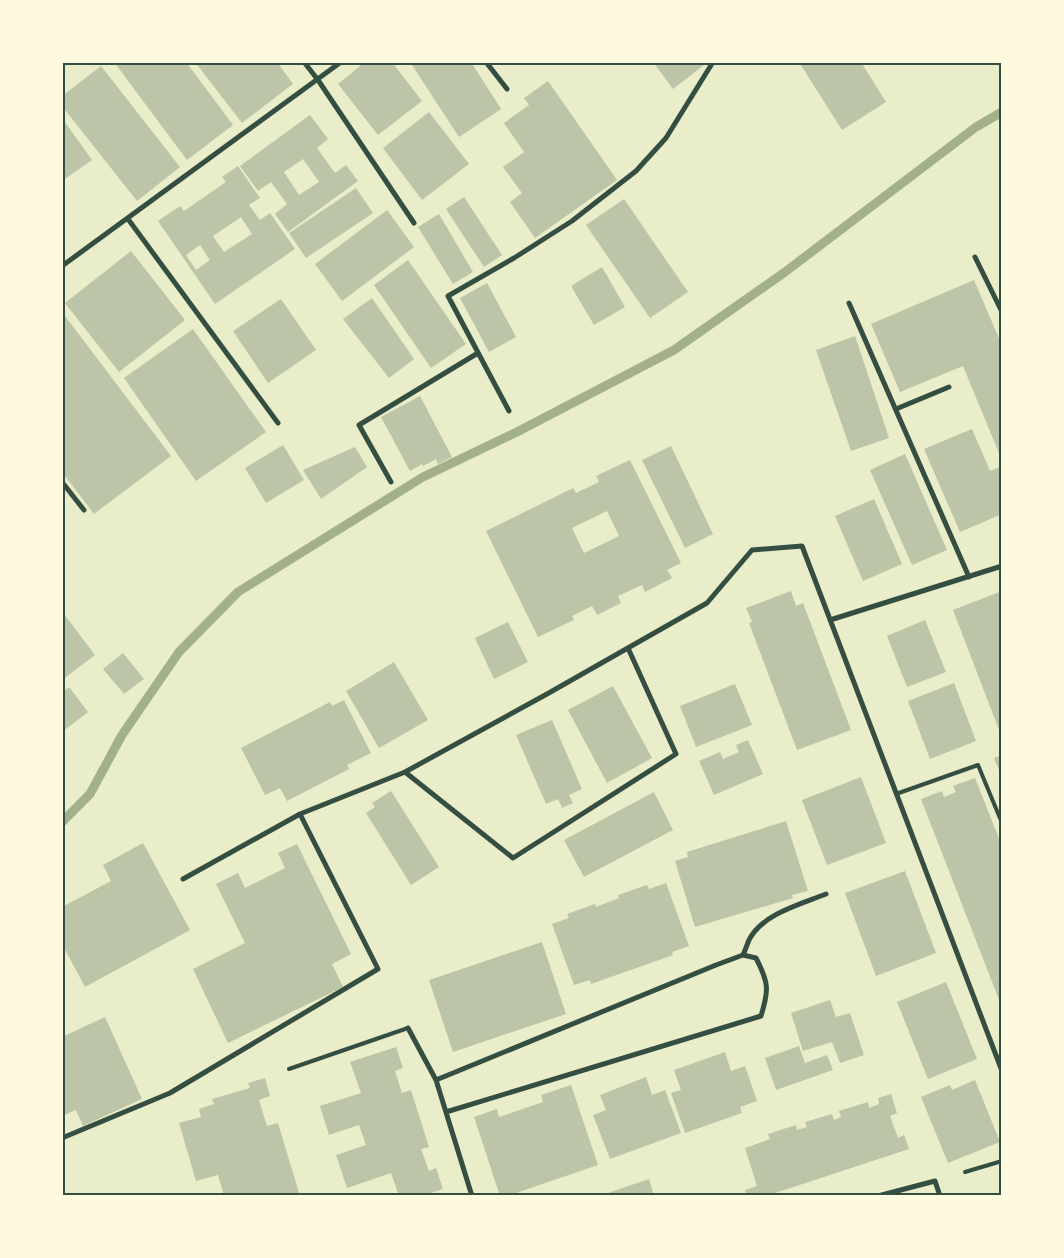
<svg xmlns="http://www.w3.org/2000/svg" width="1064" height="1258" viewBox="0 0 1064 1258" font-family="'Asap Condensed',sans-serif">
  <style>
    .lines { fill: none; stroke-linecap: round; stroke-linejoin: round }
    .stream { stroke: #a3b18a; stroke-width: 9 }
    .building { fill: #bcc5a7; fill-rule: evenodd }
    .service { stroke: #344e41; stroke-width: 4 }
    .minor { stroke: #344e41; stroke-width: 5 }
    .neatline { fill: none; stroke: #344e41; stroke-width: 2 }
  </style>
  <rect width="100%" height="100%" fill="#e9edc9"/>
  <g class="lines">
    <path class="stream" d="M 62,822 L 90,794 L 122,735 L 179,652 L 238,592 L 423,477 L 517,432 L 674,350 L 785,272 L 976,127 L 1002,112"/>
  </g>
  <path class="building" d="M 114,62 L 186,62 L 233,125 L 187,160 Z
    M 195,62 L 277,62 L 293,84 L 242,123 Z
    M 365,62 L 392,62 L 422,101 L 378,135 L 338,84 Z
    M 410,62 L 471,62 L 501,109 L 459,137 Z
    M 653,62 L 708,62 L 673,89 Z
    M 799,62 L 861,62 L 886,102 L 842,130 Z
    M 101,66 L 180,167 L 137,201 L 62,106 L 62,96 Z
    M 548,81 L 617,180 L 535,238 L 510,202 L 522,193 L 503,167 L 524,152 L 504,123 L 529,105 L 524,98 Z
    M 429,112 L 469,164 L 422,200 L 383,148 Z
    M 310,115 L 328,139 L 317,148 L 335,173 L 346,165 L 358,181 L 288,232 L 275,214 L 287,204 L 271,182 L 258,191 L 240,166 ZM 303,159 L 319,182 L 299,195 L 284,172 Z
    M 62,118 L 92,160 L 62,181 Z
    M 238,166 L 260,198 L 249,205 L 260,220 L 270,213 L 295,249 L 215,304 L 158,221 L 180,206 L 184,211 L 226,182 L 222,177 ZM 241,217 L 252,234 L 224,252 L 213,236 ZM 200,245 L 210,260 L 196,270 L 186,255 Z
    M 356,188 L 373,213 L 306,258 L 289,233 Z
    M 464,197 L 502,255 L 484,267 L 446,209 Z
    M 624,199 L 688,292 L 650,318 L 586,225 Z
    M 387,210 L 414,247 L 342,301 L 315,264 Z
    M 439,214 L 473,272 L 453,284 L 418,227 Z
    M 131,251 L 185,320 L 119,372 L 65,303 Z
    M 408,260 L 466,344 L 431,368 L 374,285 Z
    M 602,267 L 625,307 L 594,325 L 571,286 Z
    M 974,280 L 1001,343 L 1001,458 L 963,366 L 900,392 L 871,324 Z
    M 487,283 L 516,337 L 489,352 L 460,298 Z
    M 372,298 L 414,359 L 389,378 L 343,319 Z
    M 281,299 L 316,350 L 268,383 L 233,331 Z
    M 62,312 L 171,456 L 94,514 L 62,472 Z
    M 193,329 L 266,432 L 196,481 L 124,378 Z
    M 855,336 L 889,438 L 851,451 L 816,350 Z
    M 420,396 L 452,457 L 438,464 L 436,459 L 423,466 L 422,464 L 410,471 L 381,417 Z
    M 972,429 L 990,471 L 1002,466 L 1002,514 L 960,532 L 924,449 Z
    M 283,445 L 304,480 L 266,503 L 245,468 Z
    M 671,446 L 713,534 L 685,548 L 642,460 Z
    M 355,447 L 367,467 L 321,499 L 303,470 Z
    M 905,454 L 947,550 L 912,565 L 870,470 Z
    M 630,460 L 681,563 L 667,570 L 672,578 L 645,592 L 642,585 L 618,596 L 621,603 L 597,615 L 592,606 L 572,616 L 574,620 L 538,637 L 486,531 L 573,488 L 576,493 L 599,482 L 596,476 ZM 607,511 L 619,536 L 584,553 L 572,528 Z
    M 874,499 L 902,564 L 863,581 L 835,516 Z
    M 791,591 L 796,606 L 803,603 L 851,730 L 797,750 L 749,623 L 752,622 L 746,608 Z
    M 1002,591 L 1002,735 L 1001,735 L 953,610 Z
    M 64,614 L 95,655 L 62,680 L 62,615 Z
    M 925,620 L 946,672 L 907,687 L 887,636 Z
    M 508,622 L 528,662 L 494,679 L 475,638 Z
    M 123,653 L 144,679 L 124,694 L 103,669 Z
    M 394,662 L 428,720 L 379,748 L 346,691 Z
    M 954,683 L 976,741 L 930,759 L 908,701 Z
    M 735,684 L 752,725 L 696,747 L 680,706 Z
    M 613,686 L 652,758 L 607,783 L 568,710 Z
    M 69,687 L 88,712 L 62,732 L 62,693 Z
    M 344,700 L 371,753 L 347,765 L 349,769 L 287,801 L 280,788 L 265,795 L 241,748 L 330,702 L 332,706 Z
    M 552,720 L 582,789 L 569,795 L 573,803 L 562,808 L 558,799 L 546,804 L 516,735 Z
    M 748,740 L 763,774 L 714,795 L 699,761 L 720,752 L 723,759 L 739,752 L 736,745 Z
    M 1002,755 L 1002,775 L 1001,775 L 994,758 Z
    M 861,777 L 886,843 L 827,865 L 802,800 Z
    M 975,778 L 1002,846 L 1001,1005 L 921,799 L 942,791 L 944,797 L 956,792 L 953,786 Z
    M 391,791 L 439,867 L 411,885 L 366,813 L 375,807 L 372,803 Z
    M 654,792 L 673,830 L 584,877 L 564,840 Z
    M 786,821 L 808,891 L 792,895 L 793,898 L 695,927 L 675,861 L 688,857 L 687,852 Z
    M 143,843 L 190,930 L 85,987 L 62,944 L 62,907 L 111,881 L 103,865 Z
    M 297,844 L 351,954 L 332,964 L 343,987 L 228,1043 L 193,969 L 245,943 L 216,884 L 238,873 L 245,888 L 285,868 L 278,853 Z
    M 905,871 L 936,953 L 876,976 L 845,893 Z
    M 666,883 L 689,946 L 672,952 L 673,955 L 591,984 L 590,980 L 574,985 L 552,924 L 569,918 L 567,914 L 595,904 L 596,907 L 619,898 L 618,895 L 647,885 L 649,889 Z
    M 542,942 L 566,1014 L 453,1052 L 429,980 Z
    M 946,982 L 977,1059 L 928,1079 L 897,1002 Z
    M 830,1000 L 836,1017 L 850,1013 L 864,1055 L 840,1063 L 832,1042 L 803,1051 L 791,1013 Z
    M 105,1017 L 142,1099 L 83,1126 L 76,1110 L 62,1116 L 62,1037 Z
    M 799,1046 L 805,1063 L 827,1055 L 833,1070 L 776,1090 L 765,1058 Z
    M 396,1047 L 403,1068 L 395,1071 L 402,1093 L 411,1090 L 429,1147 L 421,1149 L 429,1171 L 436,1168 L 443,1189 L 422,1196 L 399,1196 L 391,1173 L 347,1188 L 336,1155 L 366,1145 L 359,1125 L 329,1135 L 320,1106 L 361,1093 L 350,1062 Z
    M 725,1052 L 731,1071 L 745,1066 L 757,1101 L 740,1107 L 742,1113 L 685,1133 L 671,1093 L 681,1090 L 674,1070 Z
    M 646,1077 L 652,1095 L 665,1090 L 681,1133 L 610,1159 L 593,1115 L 606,1110 L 600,1095 Z
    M 265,1078 L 270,1096 L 259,1100 L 267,1126 L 278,1123 L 300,1196 L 224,1196 L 218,1175 L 196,1181 L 179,1123 L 201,1117 L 199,1109 L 214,1104 L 212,1099 L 250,1088 L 248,1083 Z
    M 975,1080 L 1000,1142 L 948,1163 L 921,1097 L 950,1085 L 952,1090 Z
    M 571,1085 L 598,1165 L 507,1196 L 500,1196 L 474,1117 L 497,1109 L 499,1117 L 543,1102 L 541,1095 Z
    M 891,1094 L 897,1113 L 890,1116 L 898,1138 L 904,1135 L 909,1149 L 766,1196 L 747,1196 L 745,1190 L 757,1186 L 745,1148 L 770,1139 L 768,1134 L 796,1125 L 797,1130 L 807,1127 L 805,1122 L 832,1114 L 834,1120 L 841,1117 L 839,1111 L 868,1102 L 869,1108 L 879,1104 L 878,1098 Z
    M 649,1179 L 654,1196 L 602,1196 L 602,1195 Z"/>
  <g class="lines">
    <path class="service" d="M 896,794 L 978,765 L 1002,823
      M 289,1069 L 408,1028
      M 965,1172 L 1002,1161"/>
    <path class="minor" d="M 304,62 L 318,80 L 414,223
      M 486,62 L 507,89
      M 128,219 L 278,423
      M 975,257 L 1002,312
      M 62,266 L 341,62
      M 849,303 L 969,577
      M 896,409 L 949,387
      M 509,411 L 448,296 L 514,258 L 572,221 L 636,171 L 666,138 L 713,62
      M 62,482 L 84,510
      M 391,482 L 359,425 L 478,353
      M 830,620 L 1002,566
      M 405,772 L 513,858 L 676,754 L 628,648
      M 183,879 L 300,814 L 405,772 L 547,694 L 707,603 L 752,550 L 802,546 L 1002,1071
      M 743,955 C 745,951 747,945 749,940 C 762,914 801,904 826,894
      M 408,1028 L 436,1080 L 472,1196
      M 436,1080 L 716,965 L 743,955 L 756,958 C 769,983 769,990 761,1016 L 446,1112
      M 62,1138 L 170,1093 L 378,969 L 300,814
      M 878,1196 L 935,1181 L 940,1196"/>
  </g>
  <rect width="1064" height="1258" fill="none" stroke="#fefae0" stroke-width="128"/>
  <rect x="64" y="64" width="936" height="1130" class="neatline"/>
</svg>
